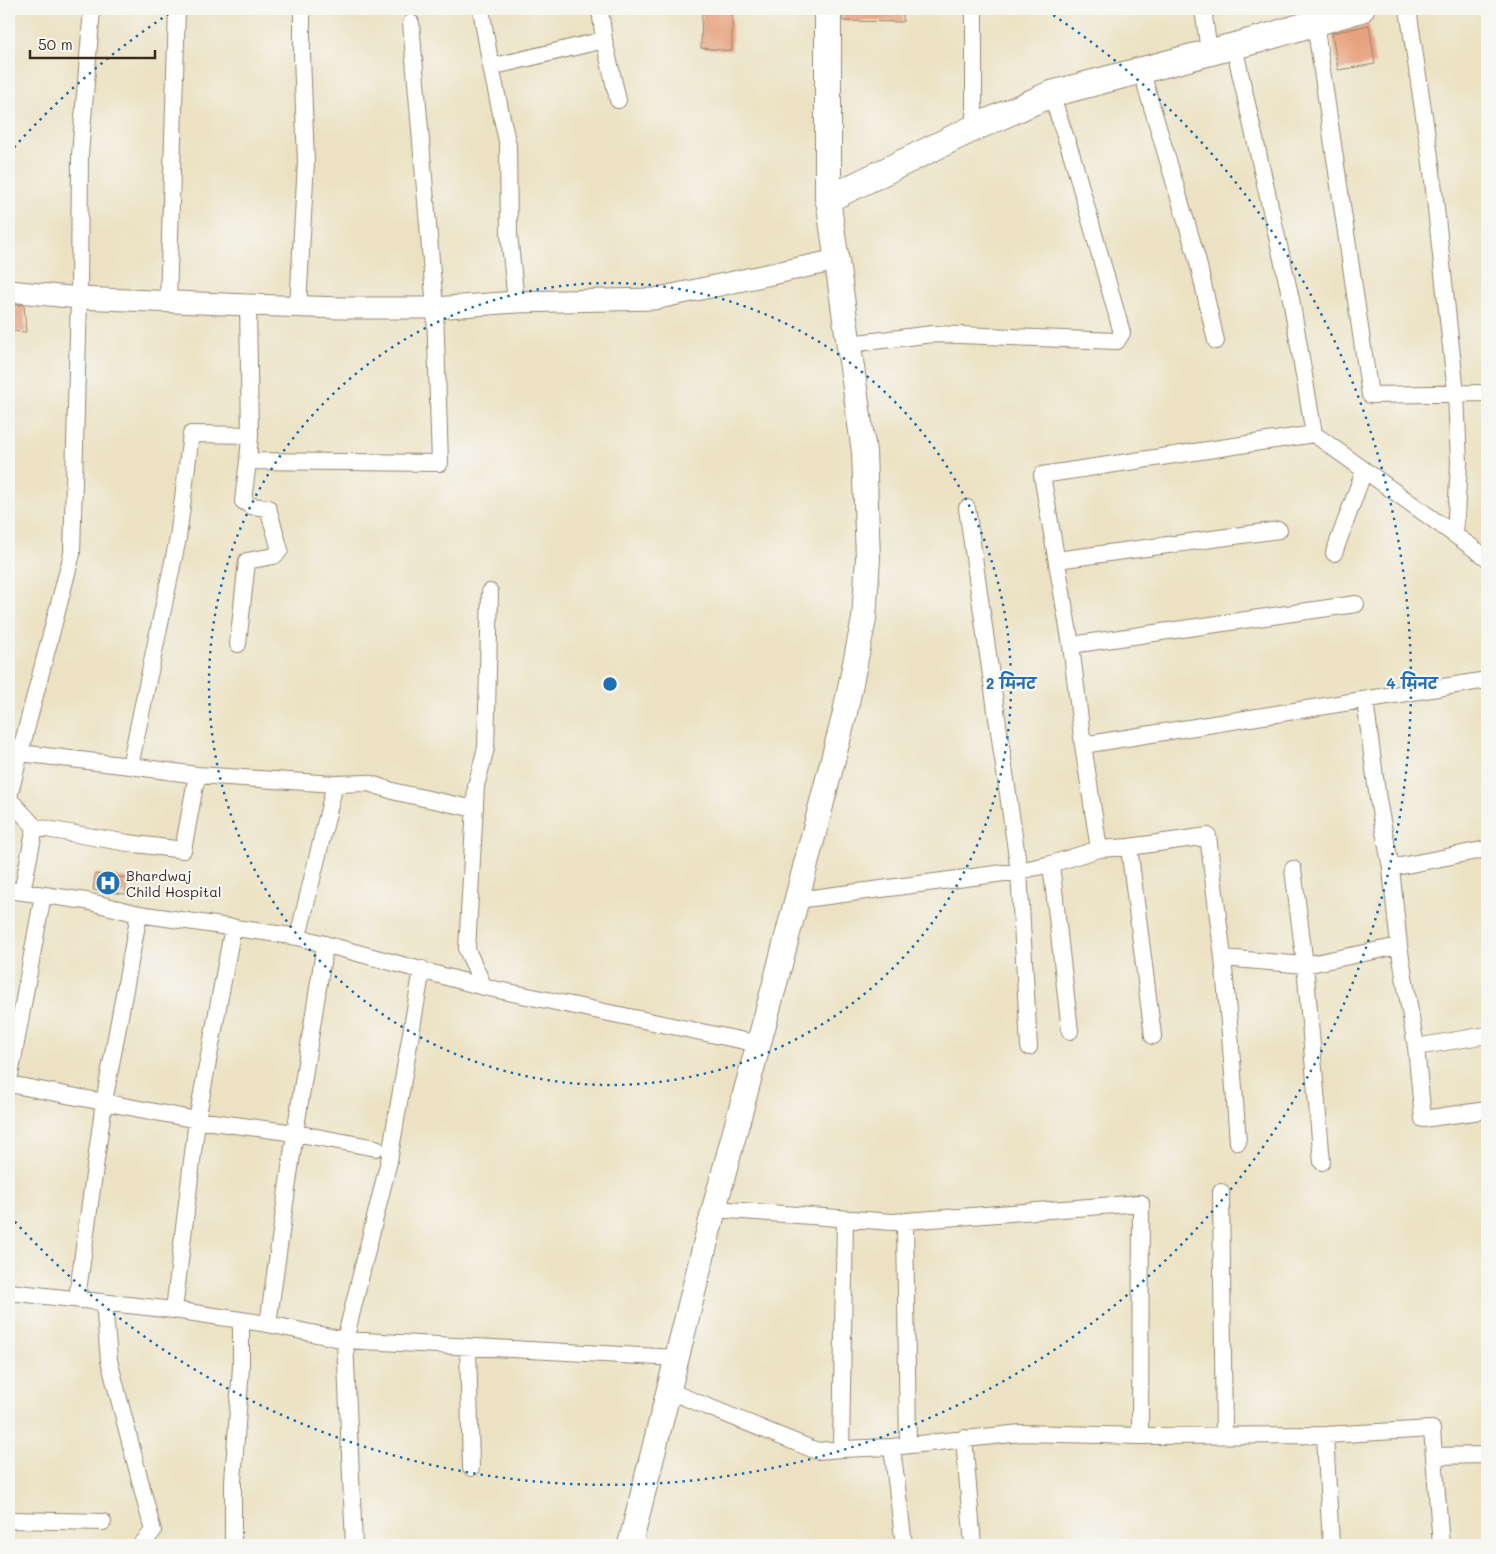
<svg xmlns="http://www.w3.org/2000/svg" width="1496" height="1554" viewBox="0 0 1496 1554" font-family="Mali,'Playpen Sans Deva',sans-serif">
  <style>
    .building { fill: #e7a27f }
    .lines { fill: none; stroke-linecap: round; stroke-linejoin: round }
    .minor-casing { stroke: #948670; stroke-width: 18 }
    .tertiary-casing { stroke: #948670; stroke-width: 23 }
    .secondary-casing { stroke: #948670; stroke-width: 26 }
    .primary-casing { stroke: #948670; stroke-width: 28 }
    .minor { stroke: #fff; stroke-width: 16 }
    .tertiary { stroke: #fff; stroke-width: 21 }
    .secondary { stroke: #fff; stroke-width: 24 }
    .primary { stroke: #fff; stroke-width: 26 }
    .ring { fill: none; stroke: #1f6fb2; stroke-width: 2.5; stroke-dasharray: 2.5 5 }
    .labels { text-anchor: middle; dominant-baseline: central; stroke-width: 4.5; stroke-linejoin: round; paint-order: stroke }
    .poi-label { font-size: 14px; fill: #3b2a1e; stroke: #f6f6f2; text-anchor: start }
    .centre { fill: #1f6fb2; stroke: #f6f6f2; stroke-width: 2.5 }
    .ring-label { font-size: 15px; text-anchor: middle; font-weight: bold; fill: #1f6fb2; stroke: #f6f6f2; stroke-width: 4.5; stroke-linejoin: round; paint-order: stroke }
  </style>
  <rect width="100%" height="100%" fill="#f6f6f2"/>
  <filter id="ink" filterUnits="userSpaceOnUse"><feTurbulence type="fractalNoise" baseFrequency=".02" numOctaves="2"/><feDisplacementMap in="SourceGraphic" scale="10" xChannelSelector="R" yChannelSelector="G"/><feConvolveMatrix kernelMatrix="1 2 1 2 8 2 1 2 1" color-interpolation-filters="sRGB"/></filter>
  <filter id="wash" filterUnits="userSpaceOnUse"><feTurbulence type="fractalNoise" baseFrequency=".0096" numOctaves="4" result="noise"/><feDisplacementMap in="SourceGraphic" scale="20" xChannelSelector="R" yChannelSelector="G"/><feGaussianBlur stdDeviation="1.12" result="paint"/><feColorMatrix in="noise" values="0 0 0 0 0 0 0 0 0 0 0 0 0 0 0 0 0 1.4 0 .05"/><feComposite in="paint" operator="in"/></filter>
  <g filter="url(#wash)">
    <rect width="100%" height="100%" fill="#ece2c3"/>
    <g id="blocks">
      <path class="building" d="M 702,9 L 732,10 L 732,51 L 701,48 Z
        M 843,9 L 903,9 L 903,22 L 843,21 Z
        M 1369,25 L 1375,64 L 1338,70 L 1332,33 Z
        M 9,304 L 24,305 L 26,332 L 9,331 Z
        M 95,874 L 127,878 L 125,894 L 93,890 Z"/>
    </g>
  </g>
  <g filter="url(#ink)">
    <use href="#blocks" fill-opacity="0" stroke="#948670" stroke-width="1"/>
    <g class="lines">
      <defs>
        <path id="minor" d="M 481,9 L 491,67 L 508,146 L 509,234 L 516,302
          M 600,9 L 604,40 L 618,100
          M 1203,9 L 1209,51
          M 1408,9 L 1431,163 L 1456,393 L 1459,463 L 1455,534
          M 1315,23 L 1370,395 L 1487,393
          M 1234,46 L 1291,299 L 1314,434 L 1487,558
          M 491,67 L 604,40
          M 1141,70 L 1197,258 L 1216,341
          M 974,128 L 974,9
          M 168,301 L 177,9
          M 248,305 L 250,435
          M 298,306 L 306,162 L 302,56 L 302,9
          M 849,344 L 933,334 L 1117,341 L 1122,333 L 1072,156 L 1051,94
          M 967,508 L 1019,871 L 1029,1047
          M 1334,553 L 1364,471
          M 1057,560 L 1279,530
          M 238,644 L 247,561 L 274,556 L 280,550 L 268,508 L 251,506 L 243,501 L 248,461
          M 1071,645 L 1356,604
          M 1365,700 L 1378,800 L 1391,868 L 1399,946
          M 1083,745 L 1487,680
          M 9,748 L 20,753 L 72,554 L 79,298 L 80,155 L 92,9
          M 130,766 L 197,775 L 335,784 L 368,783 L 396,792 L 475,809
          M 9,797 L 20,753 L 130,766 L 178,538 L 191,434 L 250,435 L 248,461 L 440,463 L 435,308 L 411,23
          M 9,799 L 35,827 L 128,843 L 183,850 L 197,775
          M 1129,847 L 1153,1036
          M 1099,849 L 1129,847 L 1208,836 L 1223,958 L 1305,965 L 1399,946 L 1416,1047 L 1423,1119 L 1487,1110
          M 1051,864 L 1070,1031
          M 1391,868 L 1487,849
          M 1293,869 L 1305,965 L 1322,1162
          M 9,890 L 86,901 L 139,914 L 298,937 L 484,987 L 759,1044
          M 22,892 L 35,827
          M 797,900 L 1019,871 L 1051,864 L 1099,849 L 1083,745 L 1071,645 L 1042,475 L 1314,434
          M 298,937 L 335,784
          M 1223,958 L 1230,1034 L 1238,1142
          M 484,987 L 467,950 L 476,786 L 486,748 L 490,592
          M 1416,1047 L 1487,1035
          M 9,1081 L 43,895
          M 9,1084 L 197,1120 L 295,1133 L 376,1148
          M 1221,1192 L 1224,1435
          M 714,1209 L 893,1222 L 1141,1203 L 1140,1436
          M 905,1221 L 908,1445
          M 9,1292 L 174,1310 L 268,1324 L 345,1340 L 677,1358
          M 77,1298 L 104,1102 L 139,914
          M 104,1303 L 109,1360 L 153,1531 L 141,1545
          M 174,1310 L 197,1120 L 233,927
          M 268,1324 L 295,1133 L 325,944
          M 468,1347 L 471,1468
          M 669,1391 L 817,1451 L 841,1449 L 892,1447 L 1021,1433 L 1140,1436 L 1325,1435 L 1432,1429 L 1434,1456 L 1487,1455
          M 1325,1435 L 1331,1545
          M 964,1438 L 973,1545
          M 892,1447 L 904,1545
          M 841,1449 L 845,1219
          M 1434,1456 L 1441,1545
          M 9,1520 L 103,1522
          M 233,1545 L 233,1481 L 241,1367 L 241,1320
          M 354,1545 L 345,1340 L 389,1161 L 422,969"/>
        <path id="tertiary" d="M 9,291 L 79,298 L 248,305 L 342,308 L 435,308 L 516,302 L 654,299 L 837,260"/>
        <path id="secondary" d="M 630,1545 L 714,1209 L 774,987 L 844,717 L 864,619 L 868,558 L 864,452 L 828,199"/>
        <path id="primary" d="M 828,9 L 828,199 L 974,128 L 1051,94 L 1257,40 L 1361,9"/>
      </defs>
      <use href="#minor" class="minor-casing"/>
      <use href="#tertiary" class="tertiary-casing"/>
      <use href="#secondary" class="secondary-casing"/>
      <use href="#primary" class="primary-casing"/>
      <use href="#minor" class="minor"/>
      <use href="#tertiary" class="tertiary"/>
      <use href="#secondary" class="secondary"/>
      <use href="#primary" class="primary"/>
    </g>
  </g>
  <g class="ring">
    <circle cx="610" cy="684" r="401"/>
    <path d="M9 153A802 802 0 0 1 173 11M1047 11A802 802 0 1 1 9 1215"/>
  </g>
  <defs>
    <symbol id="hospital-disc" viewBox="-11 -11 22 22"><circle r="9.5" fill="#1f6fb2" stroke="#f6f6f2"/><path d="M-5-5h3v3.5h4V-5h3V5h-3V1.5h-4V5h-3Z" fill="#fff"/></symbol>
  </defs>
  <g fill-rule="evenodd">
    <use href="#hospital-disc" x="94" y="869" width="28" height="28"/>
  </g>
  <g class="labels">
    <g class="poi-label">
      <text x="126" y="875">Bhardwaj<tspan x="126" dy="16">Child Hospital</tspan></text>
    </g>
  </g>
  <circle cx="610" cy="684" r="8" class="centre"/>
  <g class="ring-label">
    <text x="1011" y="689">2 मिनट</text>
    <text x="1412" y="689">4 मिनट</text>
  </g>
  <rect width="1496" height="1554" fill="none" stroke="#f6f6f2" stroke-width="30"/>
  <path d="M30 50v8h125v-8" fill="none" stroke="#3b2a1e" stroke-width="2.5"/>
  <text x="38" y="50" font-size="15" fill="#3b2a1e" stroke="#f6f6f2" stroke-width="4" paint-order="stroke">50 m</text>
</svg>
